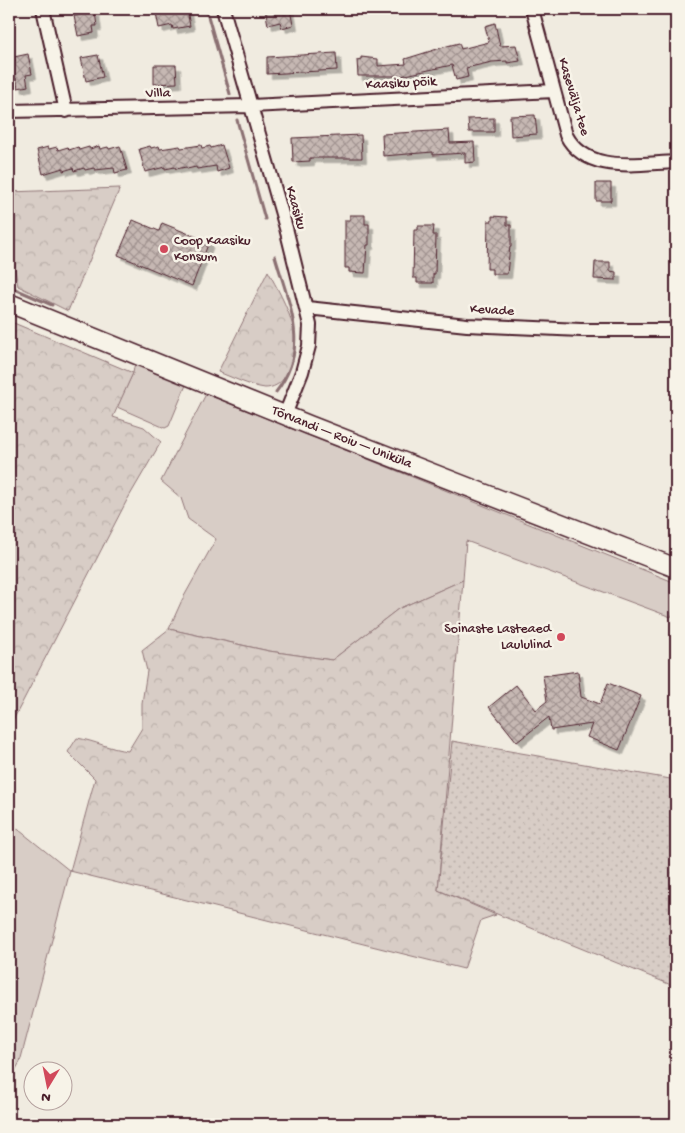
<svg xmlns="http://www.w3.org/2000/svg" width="685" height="1133" viewBox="0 0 685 1133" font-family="'Gochi Hand',sans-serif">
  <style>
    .grass { fill: #d8cdc6; stroke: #917678 }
    .forest { fill: url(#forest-crowns); stroke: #917678 }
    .park { fill: url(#park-dots); stroke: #917678 }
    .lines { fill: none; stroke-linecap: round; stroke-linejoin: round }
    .stream { stroke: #8b6f72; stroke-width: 3 }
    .building { fill: url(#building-cross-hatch); stroke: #4a1f2b; filter: url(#shadow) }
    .street-casing { stroke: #4a1f2b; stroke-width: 16 }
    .secondary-casing { stroke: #4a1f2b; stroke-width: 21 }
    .street { stroke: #f7f3e8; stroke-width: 12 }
    .secondary { stroke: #f7f3e8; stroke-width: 18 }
    .poi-dot { fill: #d1495b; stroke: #f7f3e8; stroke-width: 2 }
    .labels { text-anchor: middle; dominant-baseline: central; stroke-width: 5; stroke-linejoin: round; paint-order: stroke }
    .street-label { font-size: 14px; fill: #4a1f2b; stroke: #f7f3e8 }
    .poi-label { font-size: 14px; fill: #4a1f2b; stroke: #f7f3e8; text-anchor: start }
  </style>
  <defs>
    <pattern id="forest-crowns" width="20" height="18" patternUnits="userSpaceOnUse" patternTransform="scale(1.25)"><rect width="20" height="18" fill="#d8cdc6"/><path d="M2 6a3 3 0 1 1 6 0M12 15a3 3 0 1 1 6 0" fill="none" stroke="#bbb0aa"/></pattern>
    <pattern id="park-dots" width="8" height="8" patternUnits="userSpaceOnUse" patternTransform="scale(1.25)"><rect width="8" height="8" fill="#d8cdc6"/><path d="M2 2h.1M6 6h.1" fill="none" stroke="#bbb0aa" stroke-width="1.8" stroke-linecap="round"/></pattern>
    <pattern id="building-cross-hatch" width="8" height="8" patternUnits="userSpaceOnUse" patternTransform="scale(1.25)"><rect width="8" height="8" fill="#c6b8b3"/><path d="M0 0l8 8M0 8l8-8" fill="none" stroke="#a39592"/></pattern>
    <filter id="shadow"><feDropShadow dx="4.5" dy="4.5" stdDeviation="0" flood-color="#0004"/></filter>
  </defs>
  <rect width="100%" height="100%" fill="#f0ebe0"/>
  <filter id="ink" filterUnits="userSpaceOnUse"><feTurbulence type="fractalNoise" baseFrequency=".02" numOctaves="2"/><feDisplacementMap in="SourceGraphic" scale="10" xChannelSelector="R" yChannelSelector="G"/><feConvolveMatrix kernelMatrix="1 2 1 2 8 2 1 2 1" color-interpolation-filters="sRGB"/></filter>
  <g filter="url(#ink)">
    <path class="grass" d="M 135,362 L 186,385 L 169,426 L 165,428 L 117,407 L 133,373 Z
      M 206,394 L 676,583 L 676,606 L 671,617 L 466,541 L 463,580 L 398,609 L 332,660 L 269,651 L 169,629 L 182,600 L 216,539 L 188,519 L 181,498 L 161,481 Z
      M 9,822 L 70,871 L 20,1062 L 9,1081 Z"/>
    <path class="forest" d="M 120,188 L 68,311 L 18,286 L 9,239 L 9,192 Z
      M 268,271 C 285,303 310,344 284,378 C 280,384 273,388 265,388 C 249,386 232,377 218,372 Z
      M 9,321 L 133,373 L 113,417 L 144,427 L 161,442 L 126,502 L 9,728 Z
      M 463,580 L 438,890 L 496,915 L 481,920 L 464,969 L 70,871 L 95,779 L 68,752 L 77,738 C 95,741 110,749 128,751 L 142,728 L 142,703 L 147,671 L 142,650 L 169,629 L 269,651 L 332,660 L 398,609 Z"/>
    <path class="park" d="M 452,741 L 676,780 L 676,987 L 438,890 Z"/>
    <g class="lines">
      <path class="stream" d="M 206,9 L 230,94
        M 237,120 L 265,219
        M 275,256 C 289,305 311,347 276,392
        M 15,289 L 52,305"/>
    </g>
    <path class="building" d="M 161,9 L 176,9 L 177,12 L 187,10 L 190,26 L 173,29 L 172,25 L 159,28 L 156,13 L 162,12 Z
      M 265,9 L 290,9 L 293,25 L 282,28 L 280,22 L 268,25 Z
      M 95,12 L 97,26 L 93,26 L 94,33 L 78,36 L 74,16 Z
      M 495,23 L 500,46 L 516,45 L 520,61 L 507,63 L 507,61 L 492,62 L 466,68 L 468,77 L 456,80 L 452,65 L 401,76 L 358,76 L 357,60 L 361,59 L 361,57 L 378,59 L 378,66 L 406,64 L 405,59 L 447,46 L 459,43 L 461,49 L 489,42 L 485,26 Z
      M 336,53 L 337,70 L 267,74 L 267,57 Z
      M 28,54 L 32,74 L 26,75 L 28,86 L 18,88 L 16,78 L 9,79 L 9,62 L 15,61 L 14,57 Z
      M 98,55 L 103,77 L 86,81 L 81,58 Z
      M 154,65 L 176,65 L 177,83 L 154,84 Z
      M 535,115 L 537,134 L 511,136 L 510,116 Z
      M 494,118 L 494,132 L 469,132 L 468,119 Z
      M 449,130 L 450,143 L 474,142 L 475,162 L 465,163 L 465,153 L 433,155 L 433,152 L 383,156 L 382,134 Z
      M 361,135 L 362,158 L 310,158 L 310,161 L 293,162 L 292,138 Z
      M 201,145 L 202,148 L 210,146 L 211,148 L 222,145 L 229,168 L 217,172 L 216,166 L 197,169 L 196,167 L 187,169 L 186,167 L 176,169 L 175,167 L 165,169 L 165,167 L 145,172 L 139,149 L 150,146 L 151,148 L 159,146 L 160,149 L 180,146 L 181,148 Z
      M 99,146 L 100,149 L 108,147 L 109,149 L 120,146 L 127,170 L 115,173 L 114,168 L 95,170 L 94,168 L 85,170 L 84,168 L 74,171 L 73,168 L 63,171 L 63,168 L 43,174 L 37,150 L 48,147 L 49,149 L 57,147 L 58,150 L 68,147 L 69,150 L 78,147 L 79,150 L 89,147 L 90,149 Z
      M 596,183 L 611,183 L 611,201 L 596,201 Z
      M 350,215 L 365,215 L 365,224 L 369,224 L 369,245 L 367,245 L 365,273 L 349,272 L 349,268 L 345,268 L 345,220 L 350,220 Z
      M 492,216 L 507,217 L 507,225 L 511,225 L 511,246 L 510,246 L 507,274 L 492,274 L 492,269 L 487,269 L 488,221 L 492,221 Z
      M 133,220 L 159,231 L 162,223 L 209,242 L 192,286 L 118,255 Z
      M 418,226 L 434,226 L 433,235 L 436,235 L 435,274 L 433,274 L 433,283 L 417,283 L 417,278 L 413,278 L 414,230 L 418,230 Z
      M 595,262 L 610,262 L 610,271 L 616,272 L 616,280 L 594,279 Z
      M 578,671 L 581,697 L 600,704 L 608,683 L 641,696 L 619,750 L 587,737 L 592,724 L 551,730 L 549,717 L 517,742 L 489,707 L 516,685 L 536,710 L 547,701 L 543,676 Z"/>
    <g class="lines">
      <defs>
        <path id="street" d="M 43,9 L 66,111
          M 223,9 L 286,228 L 310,325 L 309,346 L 302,372 L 285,415
          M 532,9 L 566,135 C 587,175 639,163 676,162
          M 9,111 L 251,106 L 554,91
          M 307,308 L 467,325 L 581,330 L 676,330"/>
        <g id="secondary">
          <path id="s1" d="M 9,303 L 309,425 L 676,568"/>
        </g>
      </defs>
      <use href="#street" class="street-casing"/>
      <use href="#secondary" class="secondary-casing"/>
      <use href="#street" class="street"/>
      <use href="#secondary" class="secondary"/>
    </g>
  </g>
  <g class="poi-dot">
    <circle cx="164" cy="249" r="5"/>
    <circle cx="561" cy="637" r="5"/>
  </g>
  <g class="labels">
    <g class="street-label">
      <text transform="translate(401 84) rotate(-3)">Kaasiku põik</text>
      <text transform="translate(158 94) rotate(-1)">Villa</text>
      <text transform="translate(573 97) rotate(73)">Kasevälja tee</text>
      <text transform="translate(295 208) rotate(74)">Kaasiku</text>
      <text transform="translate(492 311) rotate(3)">Kevade</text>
      <text stroke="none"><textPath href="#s1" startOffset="359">Tõrvandi — Roiu — Uniküla</textPath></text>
    </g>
    <g class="poi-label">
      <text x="174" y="241">Coop Kaasiku<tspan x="174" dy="16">Konsum</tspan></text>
      <text x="551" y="629" text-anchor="end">Soinaste Lasteaed<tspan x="551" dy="16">Laululind</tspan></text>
    </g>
  </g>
  <rect width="685" height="1133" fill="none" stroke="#f7f3e8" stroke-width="30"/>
  <rect x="15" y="15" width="655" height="1103" fill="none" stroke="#4a1f2b" stroke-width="2" filter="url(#ink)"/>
  <g transform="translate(48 1086) rotate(190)"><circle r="24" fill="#f7f3e8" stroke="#b29e9c"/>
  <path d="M0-4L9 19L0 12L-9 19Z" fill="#d1495b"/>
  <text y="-8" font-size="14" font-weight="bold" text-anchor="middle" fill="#4a1f2b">N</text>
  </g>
</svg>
